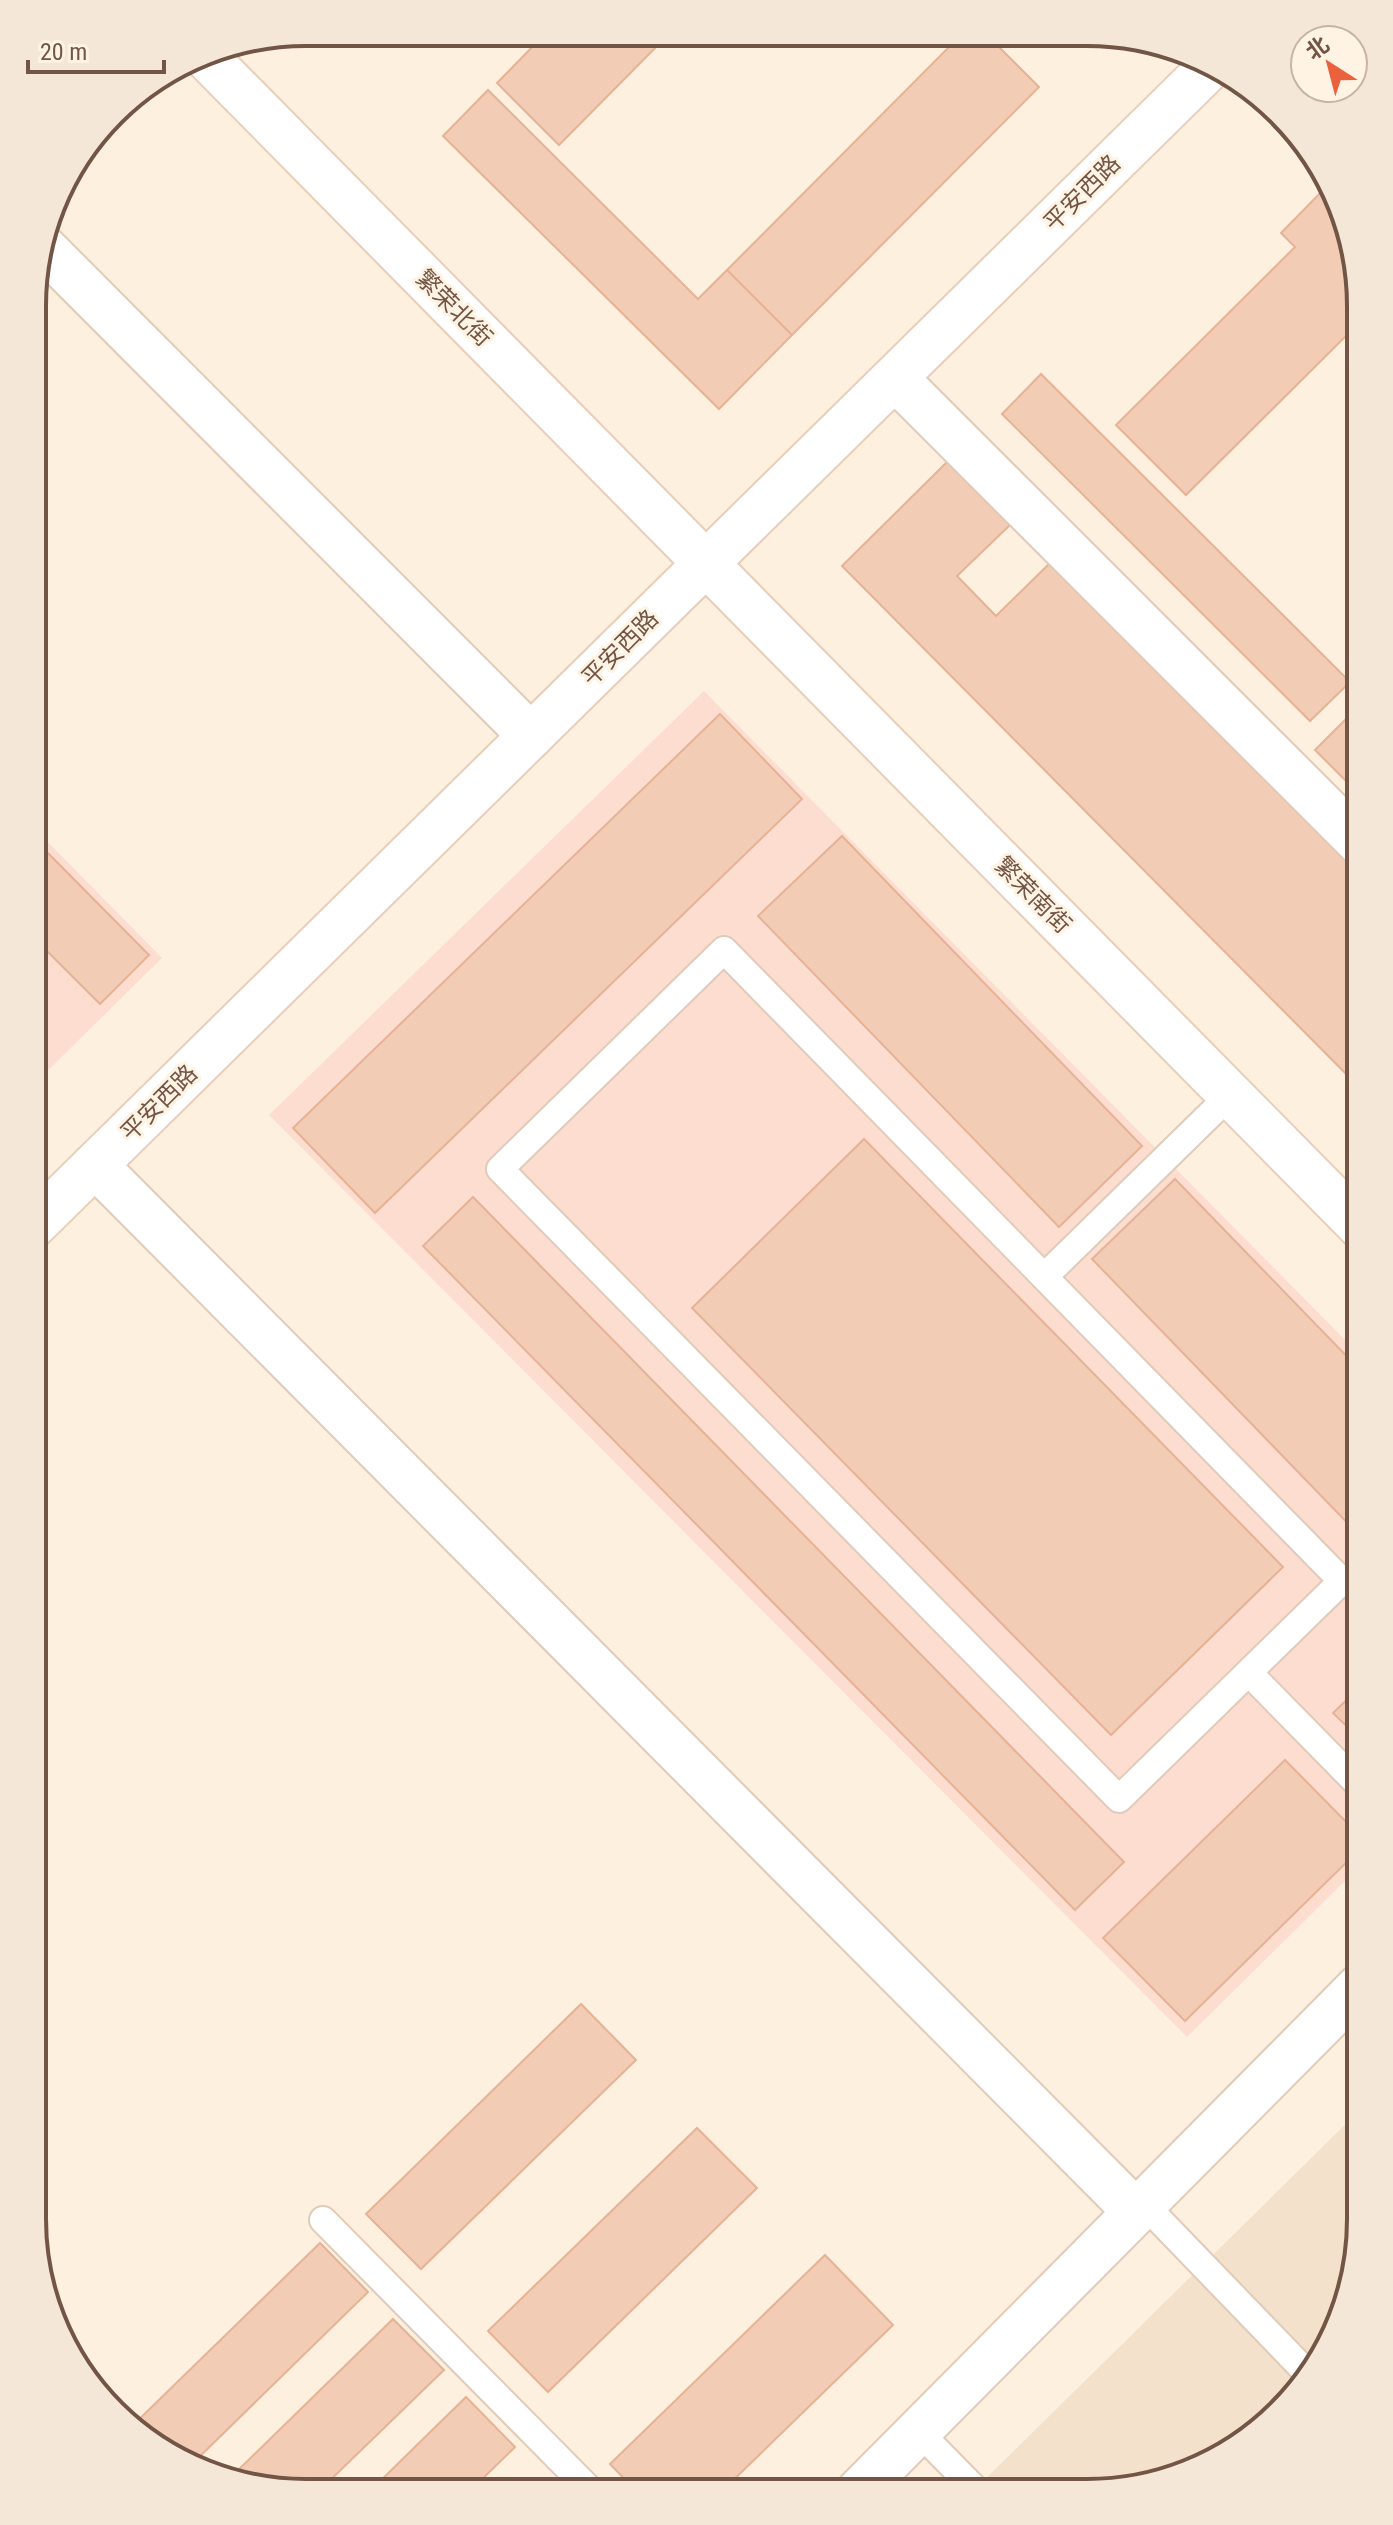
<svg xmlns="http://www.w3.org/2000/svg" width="1393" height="2525" viewBox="0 0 1393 2525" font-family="'Roboto Condensed','Noto Sans SC',sans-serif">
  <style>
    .residential { fill: #f4e1cc }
    .commercial { fill: #feddd1 }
    .building { fill: #f3ccb5; stroke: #e6b295; stroke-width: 2 }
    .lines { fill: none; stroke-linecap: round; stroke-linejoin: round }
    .service-casing { stroke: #e0cbba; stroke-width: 30 }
    .minor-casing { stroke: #e0cbba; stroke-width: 48 }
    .tertiary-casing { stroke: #e0cbba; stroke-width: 48 }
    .secondary-casing { stroke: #e8ceba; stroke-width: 48 }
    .service { stroke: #fff; stroke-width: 26 }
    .minor { stroke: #fff; stroke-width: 44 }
    .tertiary { stroke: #fff; stroke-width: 44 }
    .secondary { stroke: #fff; stroke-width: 44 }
    .labels { text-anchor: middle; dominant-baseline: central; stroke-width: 6; stroke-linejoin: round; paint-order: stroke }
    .street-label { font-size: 24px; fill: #735546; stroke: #fff4e4 }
    .rim { fill: none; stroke: #735546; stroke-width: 4 }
  </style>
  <rect width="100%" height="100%" fill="#fdf0de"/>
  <path class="residential" d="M 1360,2110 L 1360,2237 L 1340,2323 L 1304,2386 L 1240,2447 L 1175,2478 L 1087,2493 L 971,2493 Z"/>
  <path class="commercial" d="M 704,691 L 1361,1356 L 1360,1866 L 1187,2037 L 269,1115 Z
    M 34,828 L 162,958 L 33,1085 Z"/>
  <path class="building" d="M 546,33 L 669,34 L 559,145 L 497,83 Z
    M 960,36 L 988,36 L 1039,87 L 792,335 L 727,270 Z
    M 488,90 L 698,299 L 727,270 L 792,335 L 719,409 L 443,136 Z
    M 1326,187 L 1346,218 L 1356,274 L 1349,281 L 1358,291 L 1361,321 L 1186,495 L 1116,425 L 1295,247 L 1281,233 Z
    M 1041,374 L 1350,682 L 1310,721 L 1002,414 Z
    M 948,461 L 1011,524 L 957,576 L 996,616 L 1050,563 L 1361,876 L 1361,1089 L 842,566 Z
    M 1361,704 L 1361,796 L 1315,750 Z
    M 720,714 L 802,799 L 375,1213 L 293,1128 Z
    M 842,836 L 1142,1146 L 1059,1227 L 758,916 Z
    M 34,839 L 149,955 L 100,1004 L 34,938 Z
    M 864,1139 L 1283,1567 L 1111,1735 L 692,1308 Z
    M 1175,1179 L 1361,1371 L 1361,1537 L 1092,1259 Z
    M 473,1197 L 1124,1862 L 1075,1910 L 423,1246 Z
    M 1361,1686 L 1361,1740 L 1333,1713 Z
    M 1285,1760 L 1361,1837 L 1361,1848 L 1185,2021 L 1103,1938 Z
    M 581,2004 L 636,2060 L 421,2269 L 366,2214 Z
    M 697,2128 L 757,2188 L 548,2392 L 488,2331 Z
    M 320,2243 L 368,2292 L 190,2466 L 130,2428 Z
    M 825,2255 L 893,2325 L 721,2492 L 637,2492 L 610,2464 Z
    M 393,2319 L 444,2370 L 319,2491 L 270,2491 L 230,2478 Z
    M 466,2397 L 515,2447 L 470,2491 L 370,2491 Z"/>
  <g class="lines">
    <defs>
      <path id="service" d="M 724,950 L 1342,1581 L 1119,1799 L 500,1169 Z
        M 1044,1277 L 1230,1095
        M 1249,1673 L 1361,1787
        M 1144,2204 L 1310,2376
        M 323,2220 L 592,2492
        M 918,2431 L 979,2493"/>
      <path id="minor" d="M 42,246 L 531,736
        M 895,378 L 1361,844
        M 95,1165 L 1136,2212"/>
      <path id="tertiary" d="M 858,2492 L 1360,1986"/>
      <path id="secondary" d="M 202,53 L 1361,1227
        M 33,1226 L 1207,70"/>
    </defs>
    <use href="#service" class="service-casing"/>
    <use href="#minor" class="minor-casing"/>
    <use href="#tertiary" class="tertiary-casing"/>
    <use href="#secondary" class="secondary-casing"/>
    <use href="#service" class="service"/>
    <use href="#minor" class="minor"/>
    <use href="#tertiary" class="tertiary"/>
    <use href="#secondary" class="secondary"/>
  </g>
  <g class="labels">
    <g class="street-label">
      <text transform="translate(1082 193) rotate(-45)">平安西路</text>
      <text transform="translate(454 308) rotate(45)">繁荣北街</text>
      <text transform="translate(620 648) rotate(-45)">平安西路</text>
      <text transform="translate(1033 895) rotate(45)">繁荣南街</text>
      <text transform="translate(159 1103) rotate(-45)">平安西路</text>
    </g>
  </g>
  <path d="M0 0H1393V2525H0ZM306 46H1087A260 260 0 0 1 1347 306V2219A260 260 0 0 1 1087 2479H306A260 260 0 0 1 46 2219V306A260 260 0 0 1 306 46Z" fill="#f4e7d7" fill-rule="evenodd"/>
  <path class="rim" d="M306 46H1087A260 260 0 0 1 1347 306V2219A260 260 0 0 1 1087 2479H306A260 260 0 0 1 46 2219V306A260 260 0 0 1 306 46Z"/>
  <g transform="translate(1329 64) rotate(324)"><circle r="38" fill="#fff4e4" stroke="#c7b4a5" stroke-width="2"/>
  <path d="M0-6L14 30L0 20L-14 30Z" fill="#eb613e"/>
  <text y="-12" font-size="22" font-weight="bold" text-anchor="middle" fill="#735546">北</text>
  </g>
  <path d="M28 60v12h136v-12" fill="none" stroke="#735546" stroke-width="4"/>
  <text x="40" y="60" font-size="24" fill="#735546" stroke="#fff4e4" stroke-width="6" paint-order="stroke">20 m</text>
</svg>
